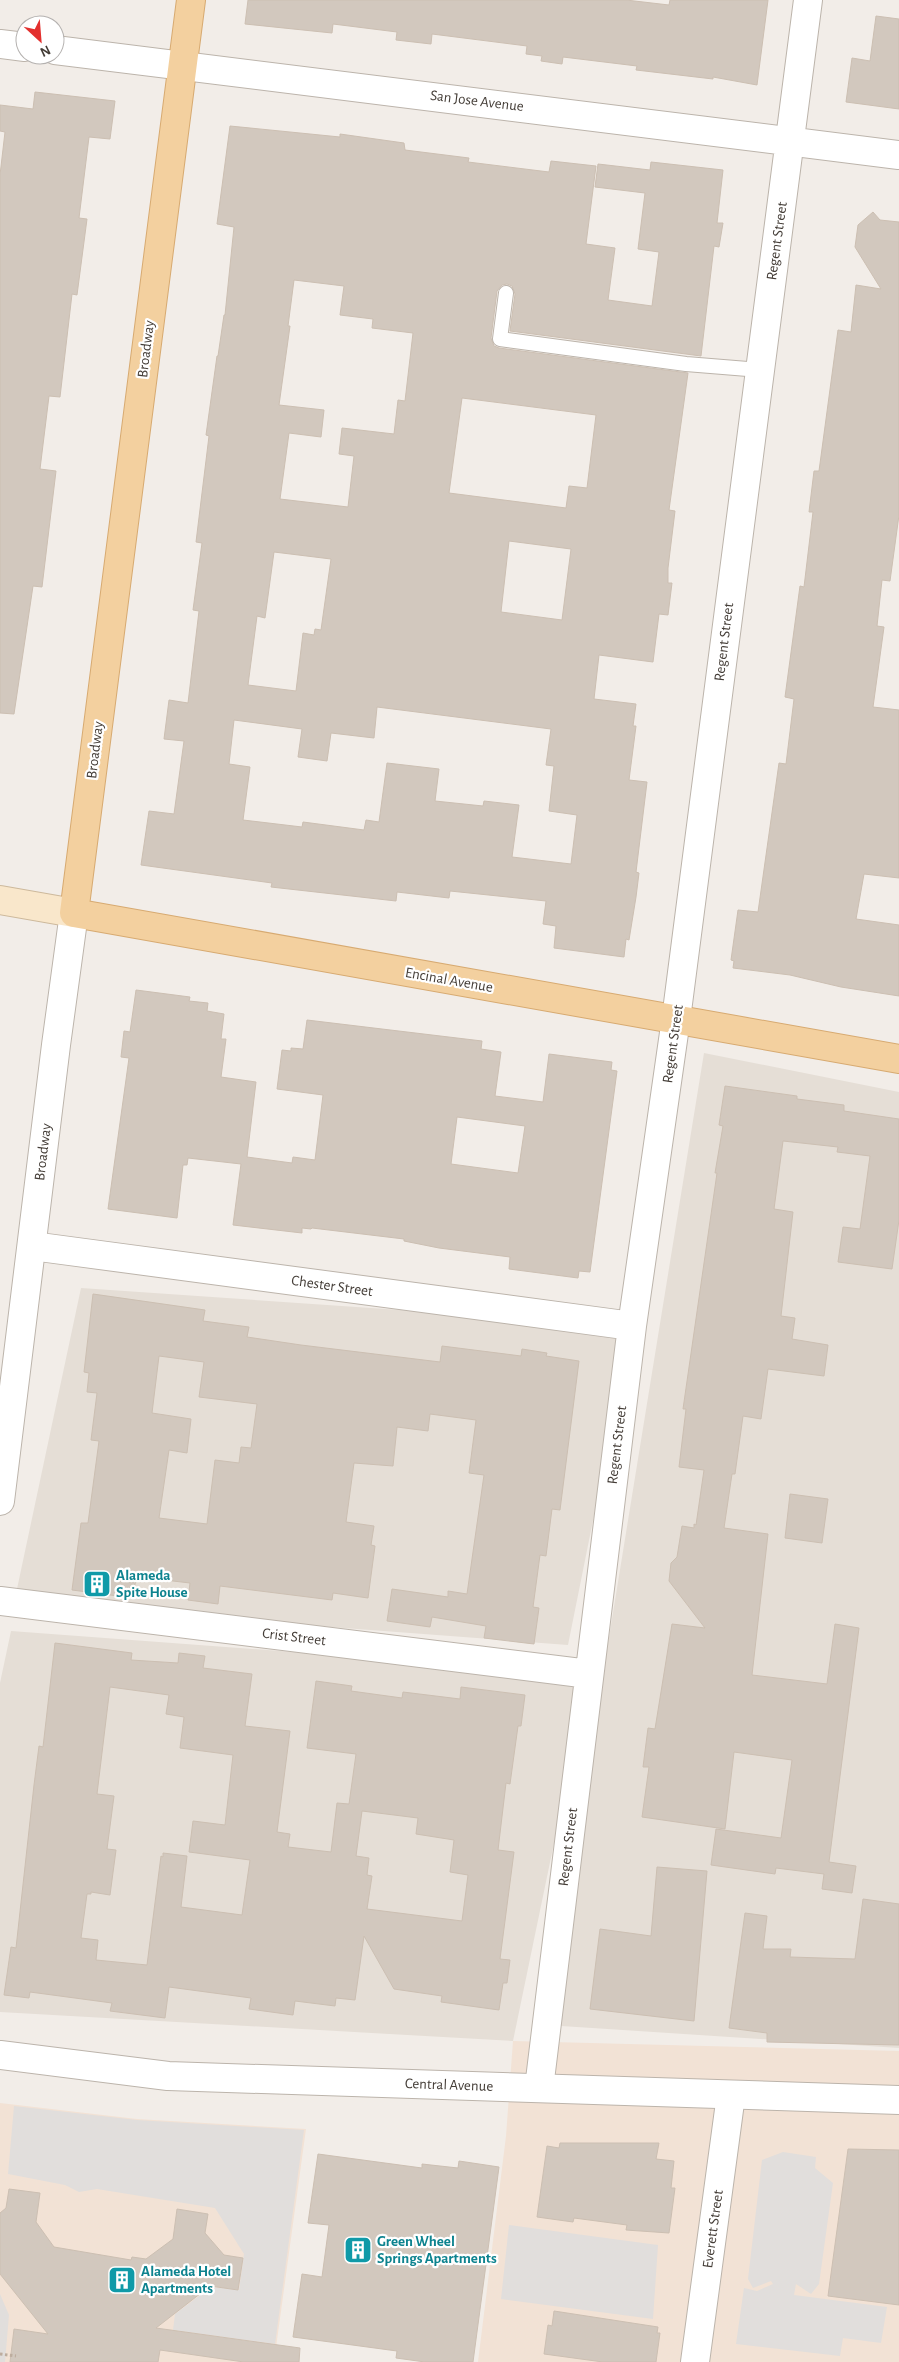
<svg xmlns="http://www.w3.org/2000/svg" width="899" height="2362" viewBox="0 0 899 2362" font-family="'Alegreya Sans',sans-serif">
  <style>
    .residential { fill: #e5ded6 }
    .commercial { fill: #f2e2d5 }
    .parking { fill: #e1dedc }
    .building { fill: #d2c8be; stroke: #ccbfb2; fill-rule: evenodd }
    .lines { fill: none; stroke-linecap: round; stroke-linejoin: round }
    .service-casing { stroke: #bcb4ab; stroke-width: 16 }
    .minor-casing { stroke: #bcb4ab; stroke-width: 30 }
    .tertiary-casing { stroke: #bcb4ab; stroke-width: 30 }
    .secondary-casing { stroke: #cdb99c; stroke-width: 30 }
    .primary-casing { stroke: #d7aa71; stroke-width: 30 }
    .path { stroke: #bdad9e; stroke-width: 3; stroke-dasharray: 2.5 2.5; stroke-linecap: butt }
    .service { stroke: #fff; stroke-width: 14 }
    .minor { stroke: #fff; stroke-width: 28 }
    .tertiary { stroke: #fff; stroke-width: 28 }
    .secondary { stroke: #f9e7cb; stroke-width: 28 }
    .primary { stroke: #f3d09f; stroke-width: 28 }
    .labels { text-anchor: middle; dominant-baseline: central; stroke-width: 4.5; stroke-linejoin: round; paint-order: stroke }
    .street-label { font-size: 15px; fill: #443d37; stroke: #fff }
    .culture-label { font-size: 15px; font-weight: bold; fill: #0d838f; stroke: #fff; text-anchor: start }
  </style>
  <rect width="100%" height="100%" fill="#f2ede8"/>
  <path class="residential" d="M 704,1053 L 899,1092 L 899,2048 L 546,2025 Z
    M 81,1288 L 632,1326 L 568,1645 L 14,1603 Z
    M 11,1631 L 589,1674 L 513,2041 L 0,2012 L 0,1683 Z"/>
  <path class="commercial" d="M 513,2041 L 899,2051 L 899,2362 L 478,2362 L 506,2136 Z
    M 0,2103 L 137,2119 L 306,2129 L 274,2362 L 0,2362 Z"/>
  <path class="parking" d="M 14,2106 L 137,2120 L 304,2130 L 275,2344 L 173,2330 L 175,2314 L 211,2287 L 239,2290 L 244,2254 L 215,2208 L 97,2189 L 79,2192 L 65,2185 L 8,2174 Z
    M 783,2152 L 816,2157 L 815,2168 L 833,2183 L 819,2284 L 811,2294 L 796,2284 L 794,2295 L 887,2307 L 881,2343 L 843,2338 L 840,2356 L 736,2344 L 744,2288 L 757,2291 L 773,2284 L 771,2281 L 753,2288 L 748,2279 L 762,2160 Z
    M 509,2225 L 658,2245 L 653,2319 L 501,2299 Z
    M 0,2294 L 9,2315 L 5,2362 L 0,2362 Z"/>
  <path class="building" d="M 248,0 L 626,0 L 669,5 L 670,0 L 768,0 L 757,85 L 713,77 L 713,79 L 636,70 L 637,66 L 563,57 L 562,64 L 541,61 L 542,56 L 526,54 L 527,46 L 432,34 L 431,44 L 396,40 L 397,32 L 333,24 L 332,33 L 245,24 Z
    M 876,16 L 899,19 L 899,109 L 846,102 L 852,58 L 870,61 Z
    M 35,92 L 115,101 L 110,139 L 89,137 L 79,218 L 87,219 L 77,295 L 72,294 L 60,397 L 49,396 L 40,469 L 56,471 L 42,587 L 33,586 L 14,714 L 0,713 L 0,175 L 5,132 L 0,131 L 0,105 L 33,109 Z
    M 230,126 L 340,137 L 340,134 L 404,143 L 405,150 L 469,158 L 468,162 L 549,172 L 551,161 L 596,166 L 586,244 L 615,248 L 608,300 L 652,306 L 659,252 L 638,249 L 645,193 L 595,187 L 598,164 L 650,170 L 651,162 L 723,170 L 717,223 L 723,223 L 719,247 L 714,246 L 701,356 L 510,331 L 515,294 L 512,286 L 507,284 L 502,285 L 497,291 L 491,338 L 494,346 L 499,348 L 688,373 L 669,510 L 675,511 L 668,568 L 668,583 L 672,583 L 668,615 L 659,614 L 653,662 L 599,655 L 594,699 L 636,704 L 633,726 L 636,726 L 629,780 L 647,782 L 636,872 L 639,873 L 636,897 L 629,940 L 626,939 L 624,957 L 554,948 L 556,926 L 543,924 L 546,901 L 450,891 L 449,898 L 397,892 L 396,901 L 271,887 L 272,883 L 141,865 L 149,811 L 174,814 L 184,741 L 164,739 L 169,700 L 188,703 L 199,611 L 193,610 L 202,543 L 196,542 L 209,436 L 206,435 L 217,356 L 218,356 L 224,315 L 225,315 L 234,227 L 217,224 ZM 294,280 L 344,286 L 340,315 L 373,319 L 372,328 L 413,333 L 405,401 L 398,400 L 394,434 L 342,428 L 339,454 L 354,456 L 348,507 L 280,499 L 289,433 L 321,437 L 324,410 L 279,405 L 290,326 L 288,326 ZM 462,398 L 596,415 L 587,488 L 569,486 L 566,508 L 449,493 ZM 509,541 L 571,549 L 562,620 L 501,612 ZM 274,552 L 331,559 L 321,630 L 315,629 L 314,635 L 303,633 L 296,691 L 248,685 L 257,616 L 265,618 ZM 377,707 L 551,729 L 546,765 L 554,766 L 549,811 L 577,815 L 571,864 L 512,857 L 519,805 L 484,801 L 483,806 L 435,801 L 439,769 L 387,763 L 379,822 L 366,820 L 364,830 L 303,822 L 302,827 L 243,820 L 250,767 L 229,764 L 234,720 L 302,729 L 298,757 L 327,761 L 331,733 L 374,738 Z
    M 873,212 L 880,220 L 899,222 L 899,515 L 890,581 L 882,580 L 877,626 L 884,627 L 873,707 L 899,710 L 899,878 L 864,874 L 856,919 L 899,925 L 899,996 L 841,987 L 790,975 L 733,968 L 734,961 L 731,960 L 738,910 L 758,912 L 779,763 L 786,764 L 794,699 L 785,697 L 800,586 L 804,587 L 813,512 L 809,512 L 814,471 L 819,471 L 838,330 L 851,332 L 856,285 L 881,289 L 855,247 L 858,225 Z
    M 136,990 L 190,997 L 189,1001 L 208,1003 L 207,1011 L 224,1014 L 221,1039 L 226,1039 L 221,1077 L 256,1082 L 247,1157 L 292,1163 L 293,1157 L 315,1160 L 323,1095 L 277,1089 L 282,1050 L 291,1051 L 291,1048 L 303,1049 L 307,1020 L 482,1041 L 481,1049 L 501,1052 L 495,1096 L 543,1102 L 549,1054 L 612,1062 L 611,1070 L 617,1071 L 590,1272 L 579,1271 L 578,1278 L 509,1269 L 510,1257 L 439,1248 L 404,1241 L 404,1239 L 312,1228 L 311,1229 L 302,1228 L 302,1233 L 233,1225 L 241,1164 L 188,1158 L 187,1165 L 183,1165 L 177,1218 L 108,1209 L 129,1058 L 121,1057 L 124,1031 L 130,1032 ZM 457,1117 L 525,1126 L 518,1173 L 451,1164 Z
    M 725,1086 L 797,1096 L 797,1099 L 844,1105 L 844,1111 L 899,1119 L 899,1220 L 892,1269 L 838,1262 L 843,1227 L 860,1229 L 870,1156 L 837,1152 L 838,1147 L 783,1141 L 774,1209 L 793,1212 L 781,1316 L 795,1318 L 792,1339 L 828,1345 L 824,1376 L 768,1369 L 761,1419 L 743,1416 L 735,1474 L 732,1474 L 724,1528 L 768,1534 L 752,1675 L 827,1684 L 835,1624 L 859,1628 L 829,1862 L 856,1866 L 852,1893 L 822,1889 L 824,1874 L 776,1868 L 775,1874 L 711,1865 L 716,1829 L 781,1838 L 792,1760 L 734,1752 L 725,1829 L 642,1817 L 649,1767 L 643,1767 L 648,1728 L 655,1729 L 672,1624 L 705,1628 L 669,1581 L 671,1563 L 677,1557 L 682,1526 L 694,1528 L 694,1524 L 696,1525 L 704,1470 L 679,1467 L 686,1409 L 683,1409 L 717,1173 L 715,1173 L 723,1126 L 719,1125 Z
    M 93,1294 L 205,1310 L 203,1321 L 249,1327 L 247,1337 L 301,1345 L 440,1362 L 442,1346 L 521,1356 L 522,1349 L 547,1353 L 546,1356 L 579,1361 L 560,1510 L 552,1509 L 546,1556 L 540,1555 L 533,1607 L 539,1608 L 534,1644 L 484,1638 L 486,1626 L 432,1617 L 430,1627 L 387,1621 L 392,1589 L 448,1597 L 448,1591 L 467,1594 L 484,1475 L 469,1473 L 476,1420 L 430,1414 L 428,1431 L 397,1427 L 393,1466 L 354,1463 L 346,1522 L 374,1526 L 371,1545 L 375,1546 L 368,1598 L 333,1593 L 332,1600 L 220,1586 L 218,1604 L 188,1600 L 190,1583 L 139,1577 L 136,1578 L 133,1598 L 72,1590 L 81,1523 L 88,1523 L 99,1441 L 91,1440 L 97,1393 L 87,1392 L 89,1373 L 84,1372 ZM 159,1356 L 204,1362 L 199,1397 L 257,1404 L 251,1448 L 241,1447 L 239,1463 L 215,1460 L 207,1524 L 159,1518 L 169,1450 L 187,1453 L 191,1419 L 152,1413 Z
    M 790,1494 L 828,1499 L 822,1543 L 785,1538 Z
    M 55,1643 L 132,1653 L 131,1660 L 178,1663 L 179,1653 L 205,1656 L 203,1668 L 252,1674 L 245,1726 L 290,1731 L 277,1832 L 290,1834 L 288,1847 L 331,1852 L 337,1803 L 349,1804 L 356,1754 L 307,1748 L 316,1681 L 352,1686 L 351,1691 L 402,1698 L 403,1692 L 460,1699 L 461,1687 L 525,1695 L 521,1726 L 518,1726 L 510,1784 L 506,1783 L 498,1850 L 514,1852 L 500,1959 L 510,1960 L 507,1983 L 503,1983 L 499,2010 L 441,2002 L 442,1996 L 394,1989 L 364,1936 L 355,2000 L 336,1998 L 335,2006 L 295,2001 L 293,2015 L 249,2009 L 251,1998 L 169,1987 L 165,2018 L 110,2011 L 112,2003 L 30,1992 L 29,1998 L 4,1995 L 11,1947 L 16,1948 L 34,1785 L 39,1746 L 43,1747 ZM 110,1687 L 169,1695 L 166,1714 L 184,1717 L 180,1748 L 233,1755 L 225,1825 L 193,1821 L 189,1852 L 250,1860 L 242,1915 L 181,1907 L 187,1856 L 163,1853 L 163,1857 L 161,1856 L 147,1965 L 96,1960 L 98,1940 L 81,1938 L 87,1894 L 91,1894 L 91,1892 L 110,1895 L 116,1850 L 107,1849 L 114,1796 L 97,1794 ZM 362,1811 L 418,1818 L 416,1834 L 454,1840 L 450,1872 L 468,1875 L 462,1921 L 367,1909 L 372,1876 L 367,1875 L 369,1858 L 356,1856 Z
    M 657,1867 L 707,1871 L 694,2021 L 590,2009 L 600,1929 L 651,1936 Z
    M 863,1899 L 899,1904 L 899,2045 L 767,2042 L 767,2033 L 729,2028 L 745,1913 L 767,1916 L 763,1949 L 791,1949 L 790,1957 L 855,1959 Z
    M 560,2143 L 659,2143 L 656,2159 L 674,2161 L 671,2188 L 675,2188 L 669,2233 L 626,2230 L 627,2225 L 574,2218 L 573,2222 L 537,2217 L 547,2146 L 559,2148 Z
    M 848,2149 L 899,2150 L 899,2305 L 828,2296 Z
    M 318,2154 L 422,2168 L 422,2164 L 458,2168 L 459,2161 L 499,2167 L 473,2362 L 425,2362 L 396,2358 L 397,2351 L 293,2337 L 302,2274 L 322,2277 L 329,2225 L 308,2223 Z
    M 9,2189 L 40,2193 L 36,2222 L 54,2247 L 131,2260 L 132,2257 L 146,2259 L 173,2239 L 177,2209 L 208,2214 L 205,2233 L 224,2255 L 243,2258 L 238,2290 L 210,2286 L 156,2328 L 300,2348 L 299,2362 L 244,2362 L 160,2350 L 158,2362 L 10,2362 L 14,2329 L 48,2334 L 0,2274 L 0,2213 L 6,2208 Z
    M 554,2311 L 658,2327 L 657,2333 L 660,2333 L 656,2362 L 603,2362 L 544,2354 L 548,2325 L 552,2326 Z"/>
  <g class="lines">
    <defs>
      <path id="service" d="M 506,293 L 500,339 L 686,364 L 760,370"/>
      <path id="minor" d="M 0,44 L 25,47
        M 55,50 L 899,155
        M 32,1246 L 632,1326
        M 0,1601 L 589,1674
        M 539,2088 L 632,1326 L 676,1019 L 808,0
        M 695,2362 L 731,2095"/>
      <path id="tertiary" d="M 0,1501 L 56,1045 L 74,913
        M 0,2055 L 168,2076 L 899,2100"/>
      <path id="secondary" d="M 0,900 L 74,913"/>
      <path id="primary" d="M 191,0 L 74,913 L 899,1059"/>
    </defs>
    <use href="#service" class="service-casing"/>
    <use href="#minor" class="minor-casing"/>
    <use href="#tertiary" class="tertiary-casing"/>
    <use href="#secondary" class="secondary-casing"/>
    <use href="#primary" class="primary-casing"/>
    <path class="path" d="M 0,2354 L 16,2356"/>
    <use href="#service" class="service"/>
    <use href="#minor" class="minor"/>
    <use href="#tertiary" class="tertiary"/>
    <use href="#secondary" class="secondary"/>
    <use href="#primary" class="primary"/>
  </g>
  <defs>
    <symbol id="building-square" viewBox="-11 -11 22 22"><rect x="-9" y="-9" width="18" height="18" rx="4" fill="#0f9aa8" stroke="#fff"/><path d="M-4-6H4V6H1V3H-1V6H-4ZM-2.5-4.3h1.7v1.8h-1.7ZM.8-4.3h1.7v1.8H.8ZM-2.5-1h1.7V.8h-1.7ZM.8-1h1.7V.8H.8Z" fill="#fff"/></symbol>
  </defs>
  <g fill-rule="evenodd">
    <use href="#building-square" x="81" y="1568" width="32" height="32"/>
    <use href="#building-square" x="342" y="2234" width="32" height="32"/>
    <use href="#building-square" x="106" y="2264" width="32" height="32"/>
  </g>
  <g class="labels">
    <g class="street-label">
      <text transform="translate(477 101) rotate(7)">San Jose Avenue</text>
      <text transform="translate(777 241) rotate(-82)">Regent Street</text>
      <text transform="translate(146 349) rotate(-83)">Broadway</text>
      <text transform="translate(724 642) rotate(-83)">Regent Street</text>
      <text transform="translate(95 750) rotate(-83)">Broadway</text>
      <text transform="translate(449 980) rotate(10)">Encinal Avenue</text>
      <text transform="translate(673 1044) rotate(-82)">Regent Street</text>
      <text transform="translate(43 1152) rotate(-83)">Broadway</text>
      <text transform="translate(332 1286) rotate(8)">Chester Street</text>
      <text transform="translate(617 1445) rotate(-83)">Regent Street</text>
      <text transform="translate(294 1637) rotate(7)">Crist Street</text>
      <text transform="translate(568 1847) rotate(-83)">Regent Street</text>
      <text transform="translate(449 2085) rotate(2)">Central Avenue</text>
      <text transform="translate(713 2229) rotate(-82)">Everett Street</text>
    </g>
    <g class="culture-label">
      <text x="116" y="1575">Alameda<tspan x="116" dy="17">Spite House</tspan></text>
      <text x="377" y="2241">Green Wheel<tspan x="377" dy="17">Springs Apartments</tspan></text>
      <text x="141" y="2271">Alameda Hotel<tspan x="141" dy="17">Apartments</tspan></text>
    </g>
  </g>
  <g transform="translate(40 40) rotate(154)"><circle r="24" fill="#ffffff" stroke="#b4b1af"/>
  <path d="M0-4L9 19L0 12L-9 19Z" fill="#e3302e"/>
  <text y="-8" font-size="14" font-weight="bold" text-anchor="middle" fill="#443d37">N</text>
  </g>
</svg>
